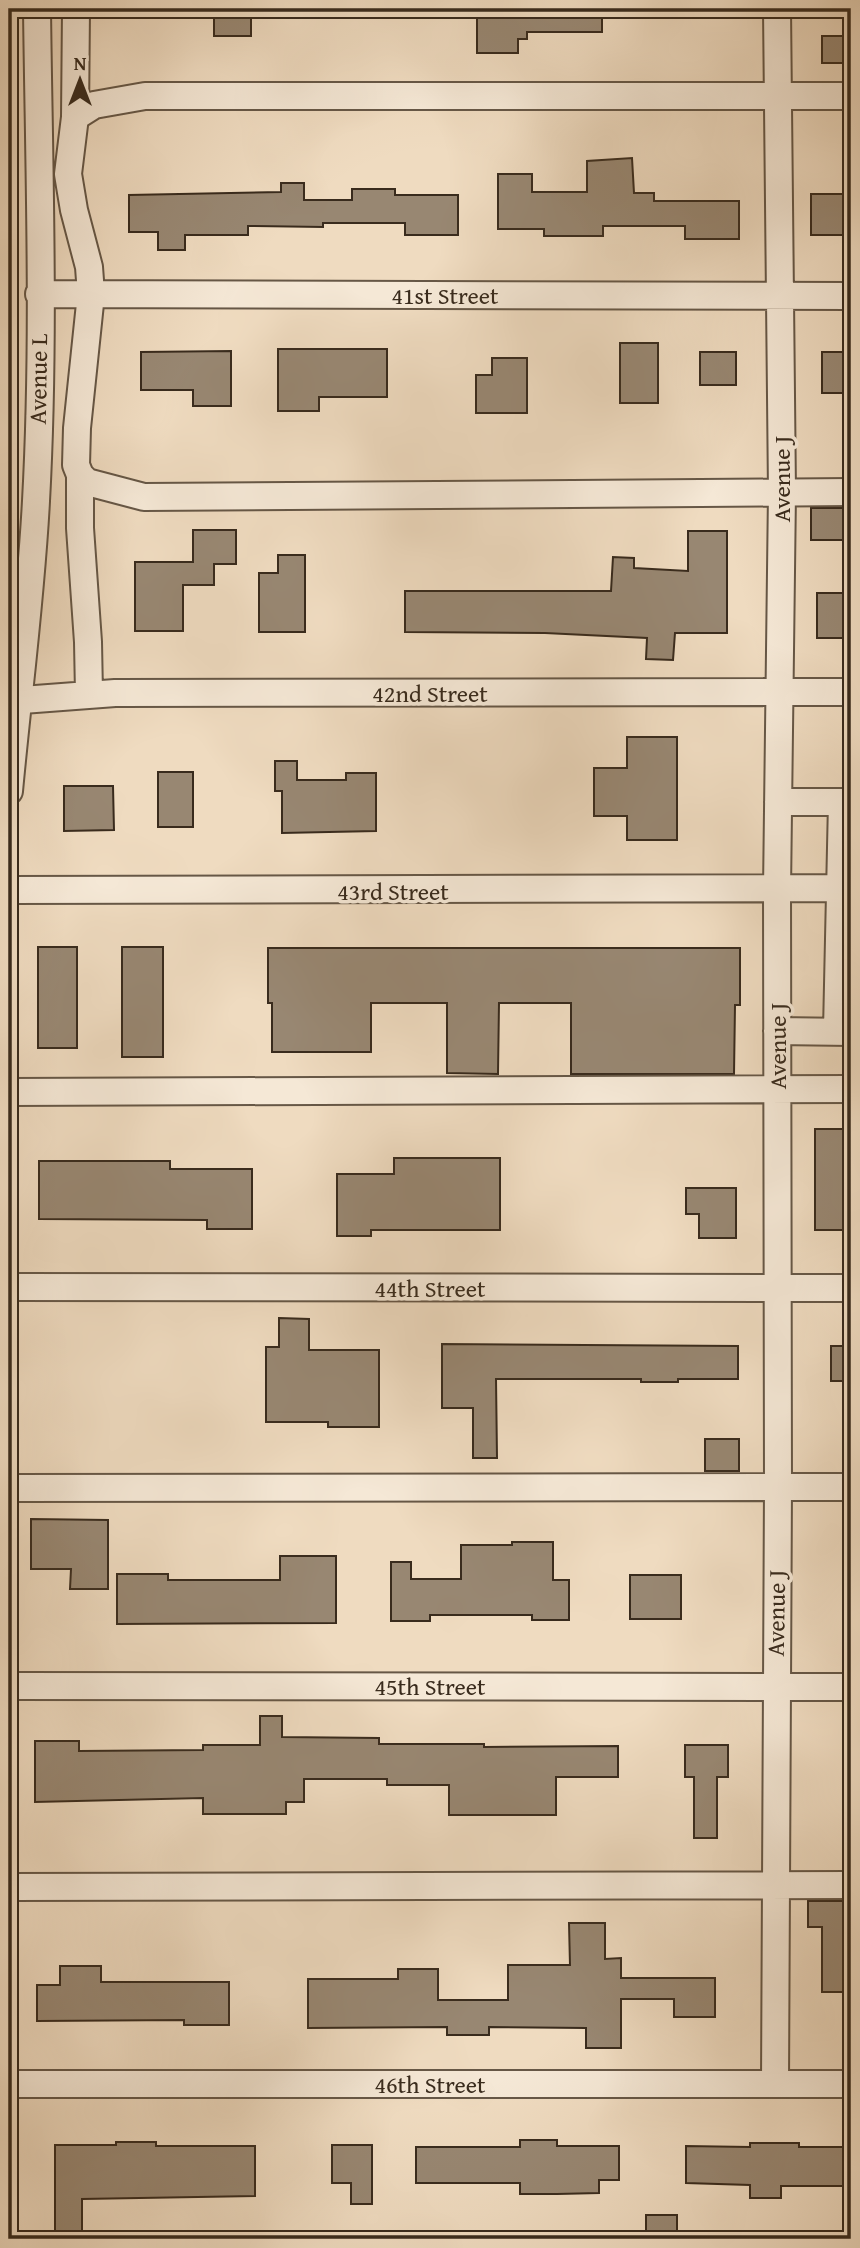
<svg xmlns="http://www.w3.org/2000/svg" width="860" height="2248" viewBox="0 0 860 2248" font-family="'Gentium Book Plus',serif">
  <style>
    .building { fill: #988772; stroke: #392b1d; stroke-width: 2 }
    .lines { fill: none; stroke-linecap: round; stroke-linejoin: round }
    .minor-casing { stroke: #665746; stroke-width: 30 }
    .minor { stroke: #f5e8d6; stroke-width: 26 }
    .labels { text-anchor: middle; dominant-baseline: central; stroke-width: 7; stroke-linejoin: round; paint-order: stroke }
    .street-label { font-size: 24px; fill: #392b1d; stroke: #f5e8d6 }
  </style>
  <rect width="100%" height="100%" fill="#efdbc0"/>
  <filter id="stains"><feTurbulence type="fractalNoise" baseFrequency=".00286" numOctaves="4"/><feColorMatrix values="0 0 0 0 .2 0 0 0 0 .09 0 0 0 0 .02 0 0 0 .5 -.17"/></filter>
  <radialGradient id="worn" r=".72"><stop offset=".6" stop-color="#630" stop-opacity="0"/><stop offset="1" stop-color="#630" stop-opacity=".3"/></radialGradient>
  <path class="building" d="M 214,9 L 251,9 L 251,36 L 214,36 Z
    M 477,9 L 602,9 L 602,32 L 527,32 L 527,39 L 518,39 L 518,53 L 477,53 Z
    M 822,36 L 851,36 L 851,63 L 822,63 Z
    M 632,158 L 634,193 L 654,193 L 654,201 L 739,201 L 739,239 L 685,239 L 685,226 L 603,226 L 603,236 L 544,236 L 544,229 L 498,229 L 498,174 L 532,174 L 532,192 L 587,192 L 587,161 Z
    M 281,183 L 304,183 L 304,200 L 352,200 L 352,189 L 395,189 L 395,195 L 458,195 L 458,235 L 405,235 L 405,223 L 323,223 L 323,227 L 248,226 L 248,235 L 185,235 L 185,250 L 158,250 L 158,232 L 129,232 L 129,195 L 281,192 Z
    M 811,194 L 851,194 L 851,235 L 811,235 Z
    M 620,343 L 658,343 L 658,403 L 620,403 Z
    M 278,349 L 387,349 L 387,397 L 319,397 L 319,411 L 278,411 Z
    M 231,351 L 231,406 L 193,406 L 193,390 L 141,390 L 141,352 Z
    M 700,352 L 736,352 L 736,385 L 700,385 Z
    M 822,352 L 851,352 L 851,393 L 822,393 Z
    M 492,358 L 527,358 L 527,413 L 476,413 L 476,375 L 492,375 Z
    M 811,508 L 851,508 L 851,540 L 811,540 Z
    M 193,530 L 236,530 L 236,564 L 214,564 L 214,585 L 183,585 L 183,631 L 135,631 L 135,562 L 193,562 Z
    M 688,531 L 727,531 L 727,633 L 675,633 L 673,660 L 646,659 L 647,638 L 545,633 L 405,632 L 405,591 L 611,591 L 613,557 L 634,558 L 634,568 L 688,571 Z
    M 278,555 L 305,555 L 305,632 L 259,632 L 259,573 L 278,573 Z
    M 817,593 L 851,593 L 851,638 L 817,638 Z
    M 627,737 L 677,737 L 677,840 L 627,840 L 627,816 L 594,816 L 594,768 L 627,768 Z
    M 275,761 L 297,761 L 297,780 L 346,780 L 346,773 L 376,773 L 376,831 L 282,833 L 282,791 L 275,791 Z
    M 158,772 L 193,772 L 193,827 L 158,827 Z
    M 64,786 L 113,786 L 114,830 L 64,831 Z
    M 38,947 L 77,947 L 77,1048 L 38,1048 Z
    M 122,947 L 163,947 L 163,1057 L 122,1057 Z
    M 268,948 L 740,948 L 740,1005 L 735,1005 L 734,1074 L 571,1074 L 571,1003 L 499,1003 L 498,1074 L 447,1073 L 447,1003 L 371,1003 L 371,1052 L 272,1052 L 272,1003 L 268,1003 Z
    M 815,1129 L 851,1129 L 851,1230 L 815,1230 Z
    M 394,1158 L 500,1158 L 500,1230 L 371,1230 L 371,1236 L 337,1236 L 337,1174 L 394,1174 Z
    M 39,1161 L 170,1161 L 170,1169 L 252,1169 L 252,1229 L 207,1229 L 207,1220 L 39,1219 Z
    M 686,1188 L 736,1188 L 736,1238 L 699,1238 L 699,1214 L 686,1214 Z
    M 279,1318 L 309,1319 L 309,1350 L 379,1350 L 379,1427 L 328,1427 L 328,1422 L 266,1422 L 266,1347 L 279,1347 Z
    M 442,1344 L 738,1346 L 738,1379 L 678,1379 L 678,1382 L 641,1382 L 641,1379 L 496,1379 L 497,1458 L 473,1458 L 473,1408 L 442,1408 Z
    M 831,1346 L 851,1346 L 851,1381 L 831,1381 Z
    M 705,1439 L 739,1439 L 739,1471 L 705,1471 Z
    M 31,1519 L 108,1520 L 108,1589 L 70,1589 L 71,1569 L 31,1569 Z
    M 512,1542 L 553,1542 L 553,1580 L 569,1580 L 569,1620 L 532,1620 L 532,1615 L 430,1615 L 430,1621 L 391,1621 L 391,1562 L 411,1562 L 411,1579 L 461,1579 L 461,1545 L 512,1545 Z
    M 280,1556 L 336,1556 L 336,1623 L 117,1624 L 117,1574 L 168,1574 L 168,1580 L 280,1580 Z
    M 630,1575 L 681,1575 L 681,1619 L 630,1619 Z
    M 260,1716 L 282,1716 L 282,1737 L 379,1738 L 379,1744 L 484,1744 L 484,1747 L 618,1746 L 618,1777 L 556,1777 L 556,1815 L 449,1815 L 449,1785 L 387,1785 L 387,1779 L 304,1779 L 304,1802 L 286,1802 L 286,1814 L 203,1814 L 203,1798 L 35,1802 L 35,1741 L 79,1741 L 79,1751 L 203,1750 L 203,1745 L 260,1745 Z
    M 685,1745 L 728,1745 L 728,1777 L 717,1777 L 717,1838 L 694,1838 L 694,1777 L 685,1777 Z
    M 808,1901 L 850,1901 L 851,1992 L 822,1992 L 822,1927 L 808,1927 Z
    M 569,1923 L 605,1923 L 605,1959 L 621,1958 L 621,1978 L 715,1978 L 715,2017 L 674,2017 L 674,1999 L 621,1999 L 621,2048 L 586,2048 L 586,2028 L 489,2027 L 489,2035 L 447,2035 L 447,2027 L 308,2028 L 308,1979 L 398,1979 L 398,1969 L 438,1969 L 438,2000 L 508,2000 L 508,1965 L 570,1965 Z
    M 60,1966 L 101,1966 L 101,1982 L 229,1982 L 229,2025 L 184,2025 L 184,2020 L 37,2021 L 37,1985 L 60,1985 Z
    M 520,2140 L 557,2140 L 557,2146 L 619,2146 L 619,2180 L 599,2180 L 599,2193 L 557,2194 L 520,2194 L 520,2183 L 416,2183 L 416,2147 L 520,2147 Z
    M 116,2142 L 156,2142 L 156,2146 L 255,2146 L 255,2196 L 82,2199 L 82,2239 L 55,2239 L 55,2145 L 116,2145 Z
    M 750,2143 L 799,2143 L 799,2147 L 851,2147 L 851,2186 L 781,2186 L 781,2198 L 750,2198 L 750,2185 L 686,2183 L 686,2146 L 750,2147 Z
    M 332,2145 L 372,2145 L 372,2204 L 351,2204 L 351,2183 L 332,2183 Z
    M 646,2215 L 677,2215 L 677,2239 L 646,2239 Z"/>
  <g class="lines">
    <defs>
      <path id="minor" d="M 76,9 L 75,117 L 68,174 L 74,210 L 89,267 L 91,294 L 77,428 L 76,465 L 80,475 L 80,528 L 88,642 L 89,694
        M 75,117 L 94,105 L 145,96 L 851,96
        M 39,294 L 851,296
        M 80,475 L 87,482 L 144,497 L 851,492
        M 9,701 L 115,693 L 851,692
        M 9,791 C 18,694 31,598 36,501 C 45,337 39,172 37,9
        M 778,802 L 842,802 L 837,1031
        M 9,890 L 840,888
        M 777,1031 L 851,1032
        M 9,1092 L 851,1089
        M 9,1287 L 851,1288
        M 9,1488 L 851,1487
        M 9,1686 L 851,1687
        M 9,1887 L 851,1885
        M 9,2084 L 851,2084
        M 775,2084 L 778,1487 L 777,890 L 782,492 L 777,9"/>
    </defs>
    <use href="#minor" class="minor-casing"/>
    <use href="#minor" class="minor"/>
  </g>
  <g class="labels">
    <g class="street-label">
      <text x="445" y="295">41st Street</text>
      <text transform="translate(38 379) rotate(-89)">Avenue L</text>
      <text transform="translate(781 479) rotate(-90)">Avenue J</text>
      <text x="430" y="693">42nd Street</text>
      <text x="393" y="891">43rd Street</text>
      <text transform="translate(777 1046) rotate(-90)">Avenue J</text>
      <text x="430" y="1288">44th Street</text>
      <text transform="translate(776 1613) rotate(-89)">Avenue J</text>
      <text x="430" y="1686">45th Street</text>
      <text x="430" y="2084">46th Street</text>
    </g>
  </g>
  <rect width="860" height="2248" fill="none" stroke="#efdbc0" stroke-width="35"/>
  <rect x="10" y="10" width="839" height="2227" fill="none" stroke="#392b1d" stroke-width="3.5"/>
  <rect x="18" y="18" width="825" height="2213" fill="none" stroke="#392b1d" stroke-width="2"/>
  <g transform="translate(80 80)" stroke="#f5e8d6" stroke-width="5" paint-order="stroke">
  <path d="M0-5L12 26L0 18L-12 26Z" fill="#392b1d"/>
  <text y="-10" font-size="19" font-weight="bold" text-anchor="middle" fill="#392b1d">N</text>
  </g>
  <rect width="100%" height="100%" filter="url(#stains)"/>
  <rect width="100%" height="100%" fill="url(#worn)"/>
</svg>
